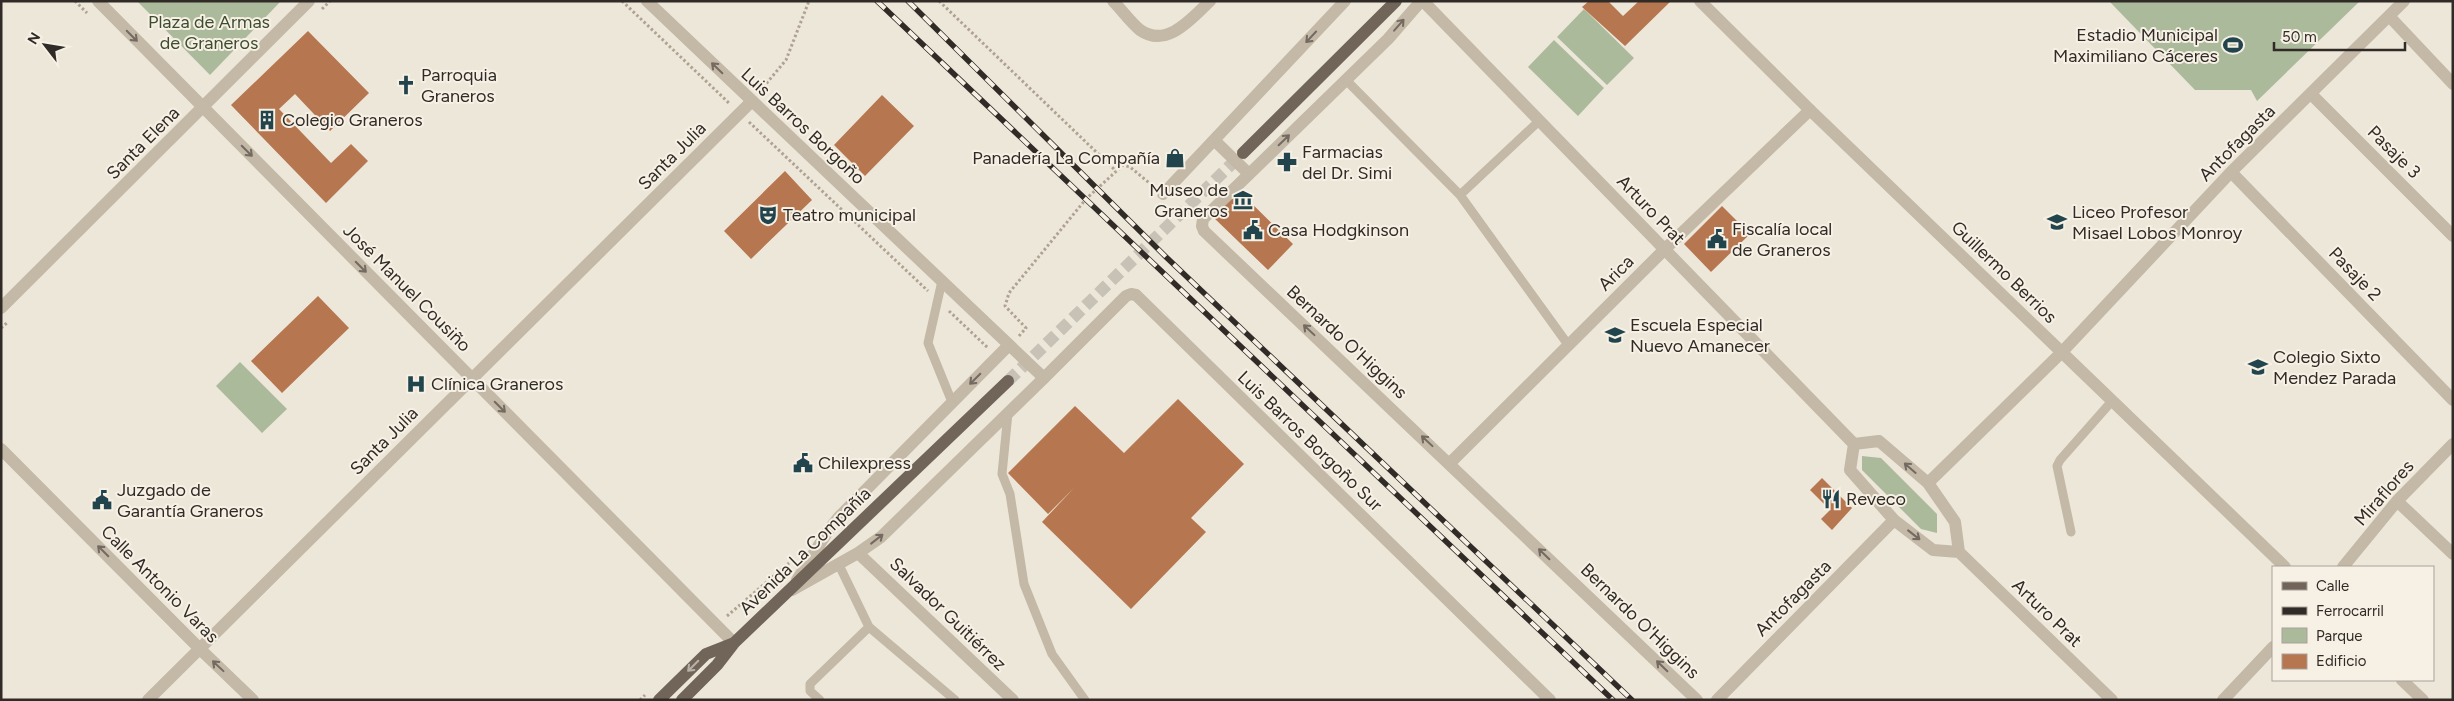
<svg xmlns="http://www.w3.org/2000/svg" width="2454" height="701" viewBox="0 0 2454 701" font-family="Figtree,sans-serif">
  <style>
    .green { fill: #acba9c }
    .building { fill: #b67650 }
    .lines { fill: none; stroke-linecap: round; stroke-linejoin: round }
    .primary-tunnel { stroke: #c7c1b6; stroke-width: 12; stroke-dasharray: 12 6; stroke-linecap: butt }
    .path { stroke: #afa292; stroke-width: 3; stroke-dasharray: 2.5 2.5; stroke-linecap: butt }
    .service { stroke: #c4b8a7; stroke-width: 9 }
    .minor { stroke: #c4b8a7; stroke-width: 12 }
    .tertiary { stroke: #c4b8a7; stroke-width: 12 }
    .primary { stroke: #71655a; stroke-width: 12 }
    .rail-casing { stroke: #312b27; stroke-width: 5.5 }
    .rail { stroke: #f6f0e5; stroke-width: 4; stroke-dasharray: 11; stroke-linecap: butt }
    .oneway { stroke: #736a61 }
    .oneway2 { stroke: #bab1a6 }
    .labels { text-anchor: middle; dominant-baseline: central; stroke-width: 4; stroke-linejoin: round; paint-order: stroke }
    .park-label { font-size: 18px; fill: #3d4c2e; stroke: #f6f0e5 }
    .poi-label { font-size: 18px; fill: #312b27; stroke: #f6f0e5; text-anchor: start }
    .street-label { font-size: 18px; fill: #312b27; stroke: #f6f0e5 }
  </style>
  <rect width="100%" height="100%" fill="#ede7da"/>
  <path class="green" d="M 137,1 L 281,1 L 210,75 Z
    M 2109,1 L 2360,1 L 2257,101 L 2251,90 L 2195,90 Z
    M 1584,9 L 1634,58 L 1607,85 L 1557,37 Z
    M 1554,40 L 1604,88 L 1578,116 L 1528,67 Z
    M 240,362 L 287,409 L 262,433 L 216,386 Z
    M 1862,456 L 1881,458 L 1937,514 L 1937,533 L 1921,529 L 1862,470 Z"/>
  <path class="building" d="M 1589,1 L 1608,1 L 1623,16 L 1639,1 L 1671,1 L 1625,46 L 1582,7 Z
    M 308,31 L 369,93 L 330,131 L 295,94 L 279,109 L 331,163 L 351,144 L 368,161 L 326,203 L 231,105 Z
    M 882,95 L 914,126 L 865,176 L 834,145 Z
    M 785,171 L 812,200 L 751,259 L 724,231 Z
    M 1238,190 L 1293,244 L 1268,270 L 1212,216 Z
    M 1722,206 L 1750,234 L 1711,272 L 1684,244 Z
    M 318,296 L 349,328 L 282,393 L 251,361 Z
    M 1178,399 L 1244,464 L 1191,518 L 1206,532 L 1131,609 L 1042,522 L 1074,488 L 1048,514 L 1008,473 L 1075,406 L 1124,453 Z
    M 1822,478 L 1852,508 L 1832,530 L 1821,519 L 1830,510 L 1810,490 Z"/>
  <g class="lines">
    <path class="primary-tunnel" d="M 1008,381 L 1243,153"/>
    <path class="path" d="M 75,1 L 87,13
      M 622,1 L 730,104
      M 939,1 L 1115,170
      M 322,9 L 330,1
      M 760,91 L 786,60 L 809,1
      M 749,122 L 928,291
      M 949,311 L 988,348
      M 1,328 L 8,322
      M 1019,336 L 1026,328 L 1005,306 L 1009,293 L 1086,199 L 1123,165 L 1130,167 L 1153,186
      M 727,616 L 789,563
      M 640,700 L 645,695"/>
    <path class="service" d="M 1346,80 L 1460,195 L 1569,346
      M 1460,195 L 1539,121
      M 942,281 L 928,343 L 952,402
      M 1008,413 L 1002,474 L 1010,494 L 1024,584 L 1052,654 L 1085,700
      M 2071,532 L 2057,466 L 2060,460 L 2112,401
      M 839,565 L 869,627 L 955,700
      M 820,700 L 810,691 L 810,684 L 869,627"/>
    <path class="minor" d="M 1113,1 C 1122,10 1130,22 1140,30 C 1167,49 1192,18 1210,1
      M 1423,1 L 1854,444
      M 2389,16 L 2453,84
      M 2311,94 L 2453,236
      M 1214,140 L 1249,174
      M 2231,172 L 2453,400
      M 1163,194 L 1345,1
      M 1,308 L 309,1
      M 1854,444 L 1850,470 L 1894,520 L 1933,550 L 1959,552 L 2112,700
      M 1854,444 L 1879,441 L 1928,483 L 1955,522 L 1959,552
      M 1,449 L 200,649 L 253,700
      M 1450,463 L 1665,249 L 1810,110
      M 1928,483 L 2062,352 L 2231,172 L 2404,1
      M 2397,501 L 2453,554
      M 858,553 L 1013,700
      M 2343,567 L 2397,501 L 2453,444
      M 797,580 L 828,531 L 839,517 L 1009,345
      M 792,590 L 858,553 L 881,537 L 1044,378
      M 148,700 L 752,101
      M 1717,700 L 1894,520
      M 2223,700 L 2273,647"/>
    <path class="tertiary" d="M 98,1 L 734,643
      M 647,1 L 1044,378 L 1126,296 L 1131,294 L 1136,295 L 1550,700
      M 1421,1 L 1388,39 L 1203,219 L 1202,226 L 1204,231 L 1697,700
      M 1700,1 L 1810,110 L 2285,567
      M 2402,680 L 2423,700"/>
    <path class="primary" d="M 1243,153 L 1396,1
      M 659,700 L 706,654 L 734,643
      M 682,700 L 717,665 L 734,643 L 1008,381"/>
    <defs>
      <path id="rail" d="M 877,1 L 1613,700
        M 908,1 L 1166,257 L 1632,700"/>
    </defs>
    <use href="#rail" class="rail-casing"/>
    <use href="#rail" class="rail"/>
  </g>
  <defs><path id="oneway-shaft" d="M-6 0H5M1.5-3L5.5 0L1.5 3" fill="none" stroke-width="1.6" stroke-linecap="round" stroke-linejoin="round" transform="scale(1.25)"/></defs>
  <g class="oneway">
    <use href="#oneway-shaft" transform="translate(1399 25) rotate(-49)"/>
    <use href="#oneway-shaft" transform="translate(132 36) rotate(45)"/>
    <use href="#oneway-shaft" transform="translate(1311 37) rotate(133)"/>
    <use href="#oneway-shaft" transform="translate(717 68) rotate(-136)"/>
    <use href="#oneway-shaft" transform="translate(1284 140) rotate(-44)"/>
    <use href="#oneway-shaft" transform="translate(247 151) rotate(45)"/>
    <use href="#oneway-shaft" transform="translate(361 267) rotate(45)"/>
    <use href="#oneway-shaft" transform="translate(1309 330) rotate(-137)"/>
    <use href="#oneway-shaft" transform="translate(975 379) rotate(135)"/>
    <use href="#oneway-shaft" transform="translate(500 407) rotate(45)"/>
    <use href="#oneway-shaft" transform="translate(1427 441) rotate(-137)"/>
    <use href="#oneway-shaft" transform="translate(1910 468) rotate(-139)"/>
    <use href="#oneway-shaft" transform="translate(1914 535) rotate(38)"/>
    <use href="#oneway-shaft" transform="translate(877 539) rotate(-38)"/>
    <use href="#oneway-shaft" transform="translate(103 551) rotate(-135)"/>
    <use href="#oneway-shaft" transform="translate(1544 554) rotate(-136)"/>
    <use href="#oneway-shaft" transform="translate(218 666) rotate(-137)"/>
    <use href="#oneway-shaft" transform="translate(1662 666) rotate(-136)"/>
  </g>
  <use class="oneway2" href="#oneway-shaft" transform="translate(693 666) rotate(135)"/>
  <defs>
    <symbol id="stadium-bare" viewBox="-9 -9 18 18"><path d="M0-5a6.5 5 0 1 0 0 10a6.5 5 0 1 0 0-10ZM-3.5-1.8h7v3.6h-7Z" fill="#22444d" stroke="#f6f0e5" stroke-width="2.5" paint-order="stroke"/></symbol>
    <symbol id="church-bare" viewBox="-9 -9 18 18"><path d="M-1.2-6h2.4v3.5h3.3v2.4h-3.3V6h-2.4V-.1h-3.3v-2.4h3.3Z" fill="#22444d" stroke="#f6f0e5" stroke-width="2.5" paint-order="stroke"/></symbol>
    <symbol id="building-bare" viewBox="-9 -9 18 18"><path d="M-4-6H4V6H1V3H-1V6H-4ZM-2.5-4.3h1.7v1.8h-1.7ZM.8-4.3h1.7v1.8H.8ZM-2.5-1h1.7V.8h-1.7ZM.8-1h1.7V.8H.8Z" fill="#22444d" stroke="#f6f0e5" stroke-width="2.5" paint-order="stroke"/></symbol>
    <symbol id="shop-bare" viewBox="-9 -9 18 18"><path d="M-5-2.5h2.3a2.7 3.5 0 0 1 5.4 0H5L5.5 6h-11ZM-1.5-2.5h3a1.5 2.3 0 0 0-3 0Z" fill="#22444d" stroke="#f6f0e5" stroke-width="2.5" paint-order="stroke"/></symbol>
    <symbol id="pharmacy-bare" viewBox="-9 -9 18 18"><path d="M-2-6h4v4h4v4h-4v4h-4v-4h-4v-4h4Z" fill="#22444d" stroke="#f6f0e5" stroke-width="2.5" paint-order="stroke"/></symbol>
    <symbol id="museum-bare" viewBox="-9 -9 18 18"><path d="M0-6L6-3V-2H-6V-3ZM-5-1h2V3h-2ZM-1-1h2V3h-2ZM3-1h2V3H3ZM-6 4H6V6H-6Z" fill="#22444d" stroke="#f6f0e5" stroke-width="2.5" paint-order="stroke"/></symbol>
    <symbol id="theatre-bare" viewBox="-9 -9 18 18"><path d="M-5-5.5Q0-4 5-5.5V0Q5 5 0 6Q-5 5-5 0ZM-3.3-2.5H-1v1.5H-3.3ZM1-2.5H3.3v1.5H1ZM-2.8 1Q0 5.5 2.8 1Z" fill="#22444d" stroke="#f6f0e5" stroke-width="2.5" paint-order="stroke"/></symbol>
    <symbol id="school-bare" viewBox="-9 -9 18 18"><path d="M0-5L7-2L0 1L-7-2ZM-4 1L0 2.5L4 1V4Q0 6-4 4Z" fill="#22444d" stroke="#f6f0e5" stroke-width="2.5" paint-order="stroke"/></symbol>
    <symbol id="civic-bare" viewBox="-9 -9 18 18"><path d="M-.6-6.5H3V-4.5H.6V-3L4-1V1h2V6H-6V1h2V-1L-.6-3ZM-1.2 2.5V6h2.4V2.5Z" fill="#22444d" stroke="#f6f0e5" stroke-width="2.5" paint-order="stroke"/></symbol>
    <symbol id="hospital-bare" viewBox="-9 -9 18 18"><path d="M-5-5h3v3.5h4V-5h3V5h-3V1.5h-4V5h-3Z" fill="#22444d" stroke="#f6f0e5" stroke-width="2.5" paint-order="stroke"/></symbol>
    <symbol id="restaurant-bare" viewBox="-9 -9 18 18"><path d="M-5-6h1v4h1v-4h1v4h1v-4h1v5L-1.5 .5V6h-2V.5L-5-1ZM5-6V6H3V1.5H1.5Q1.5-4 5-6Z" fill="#22444d" stroke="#f6f0e5" stroke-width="2.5" paint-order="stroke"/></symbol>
  </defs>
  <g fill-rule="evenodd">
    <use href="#stadium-bare" x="2219" y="31" width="28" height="28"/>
    <use href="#church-bare" x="392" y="71" width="28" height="28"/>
    <use href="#building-bare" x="253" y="106" width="28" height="28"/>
    <use href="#shop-bare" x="1161" y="144" width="28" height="28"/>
    <use href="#pharmacy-bare" x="1273" y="148" width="28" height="28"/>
    <use href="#museum-bare" x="1229" y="186" width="28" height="28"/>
    <use href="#theatre-bare" x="754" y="201" width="28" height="28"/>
    <use href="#school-bare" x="2043" y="208" width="28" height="28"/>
    <use href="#civic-bare" x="1239" y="216" width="28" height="28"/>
    <use href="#civic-bare" x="1703" y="225" width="28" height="28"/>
    <use href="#school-bare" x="1601" y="321" width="28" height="28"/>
    <use href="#school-bare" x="2244" y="353" width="28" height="28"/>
    <use href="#hospital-bare" x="402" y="370" width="28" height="28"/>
    <use href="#civic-bare" x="789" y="449" width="28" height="28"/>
    <use href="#restaurant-bare" x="1817" y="485" width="28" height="28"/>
    <use href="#civic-bare" x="88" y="486" width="28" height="28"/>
  </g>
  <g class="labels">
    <g class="park-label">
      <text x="209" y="22">Plaza de Armas<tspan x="209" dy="21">de Graneros</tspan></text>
    </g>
    <g class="poi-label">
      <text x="2218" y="35" text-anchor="end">Estadio Municipal<tspan x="2218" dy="21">Maximiliano Cáceres</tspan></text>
      <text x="421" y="75">Parroquia<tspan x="421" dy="21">Graneros</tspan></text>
      <text x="282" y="120">Colegio Graneros</text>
      <text x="1302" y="152">Farmacias<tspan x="1302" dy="21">del Dr. Simi</tspan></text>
      <text x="1160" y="158" text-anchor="end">Panadería La Compañía</text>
      <text x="1228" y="190" text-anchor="end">Museo de<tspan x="1228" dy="21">Graneros</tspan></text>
      <text x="2072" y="212">Liceo Profesor<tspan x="2072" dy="21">Misael Lobos Monroy</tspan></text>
      <text x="783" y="215">Teatro municipal</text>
      <text x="1732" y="229">Fiscalía local<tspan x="1732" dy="21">de Graneros</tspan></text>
      <text x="1268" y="230">Casa Hodgkinson</text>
      <text x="1630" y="325">Escuela Especial<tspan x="1630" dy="21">Nuevo Amanecer</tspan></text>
      <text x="2273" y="357">Colegio Sixto<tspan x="2273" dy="21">Mendez Parada</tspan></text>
      <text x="431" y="384">Clínica Graneros</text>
      <text x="818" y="463">Chilexpress</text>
      <text x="117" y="490">Juzgado de<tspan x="117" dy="21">Garantía Graneros</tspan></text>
      <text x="1846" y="499">Reveco</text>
    </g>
    <g class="street-label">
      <text transform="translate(803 126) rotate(43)">Luis Barros Borgoño</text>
      <text transform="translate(143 143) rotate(-45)">Santa Elena</text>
      <text transform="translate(2237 143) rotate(-45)">Antofagasta</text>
      <text transform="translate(2394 152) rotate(45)">Pasaje 3</text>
      <text transform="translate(672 156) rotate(-45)">Santa Julia</text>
      <text transform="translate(1651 210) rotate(46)">Arturo Prat</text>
      <text transform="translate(2004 272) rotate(44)">Guillermo Berrios</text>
      <text transform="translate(1616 273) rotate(-45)">Arica</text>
      <text transform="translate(2355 274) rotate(46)">Pasaje 2</text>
      <text transform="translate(407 288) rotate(45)">José Manuel Cousiño</text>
      <text transform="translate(1347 342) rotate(43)">Bernardo O'Higgins</text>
      <text transform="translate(384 441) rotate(-45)">Santa Julia</text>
      <text transform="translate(1310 441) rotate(44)">Luis Barros Borgoño Sur</text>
      <text transform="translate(2384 493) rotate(-49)">Miraflores</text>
      <text transform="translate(805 551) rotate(-44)">Avenida La Compañía</text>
      <text transform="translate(160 584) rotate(45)">Calle Antonio Varas</text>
      <text transform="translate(1793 598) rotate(-45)">Antofagasta</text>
      <text transform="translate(2047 613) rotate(44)">Arturo Prat</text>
      <text transform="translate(948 614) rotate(44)">Salvador Guitiérrez</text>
      <text transform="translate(1640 621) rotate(44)">Bernardo O'Higgins</text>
    </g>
  </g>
  <rect width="2454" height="701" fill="none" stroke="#312b27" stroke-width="5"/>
  <rect x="2272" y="566" width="162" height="115" fill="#f6f0e5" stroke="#a7a199"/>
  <rect x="2282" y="582" width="25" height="8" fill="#71655a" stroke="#a7a199"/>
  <text x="2316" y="591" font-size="15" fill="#312b27">Calle</text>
  <rect x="2282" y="607" width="25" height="8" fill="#312b27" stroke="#a7a199"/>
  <text x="2316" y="616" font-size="15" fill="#312b27">Ferrocarril</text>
  <rect x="2282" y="628" width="25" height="15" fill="#acba9c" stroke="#a7a199"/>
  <text x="2316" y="641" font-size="15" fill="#312b27">Parque</text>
  <rect x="2282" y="654" width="25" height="15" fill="#b67650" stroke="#a7a199"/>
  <text x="2316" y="666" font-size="15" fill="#312b27">Edificio</text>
  <g transform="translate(45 45) rotate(301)" stroke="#f6f0e5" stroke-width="4" paint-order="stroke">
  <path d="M0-4L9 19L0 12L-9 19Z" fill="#312b27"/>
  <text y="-8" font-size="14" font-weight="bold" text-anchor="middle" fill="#312b27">N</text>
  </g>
  <path d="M2274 42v8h131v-8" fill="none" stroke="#312b27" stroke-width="2.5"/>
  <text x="2282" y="42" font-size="15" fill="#312b27" stroke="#f6f0e5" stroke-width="4" paint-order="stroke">50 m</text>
</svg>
